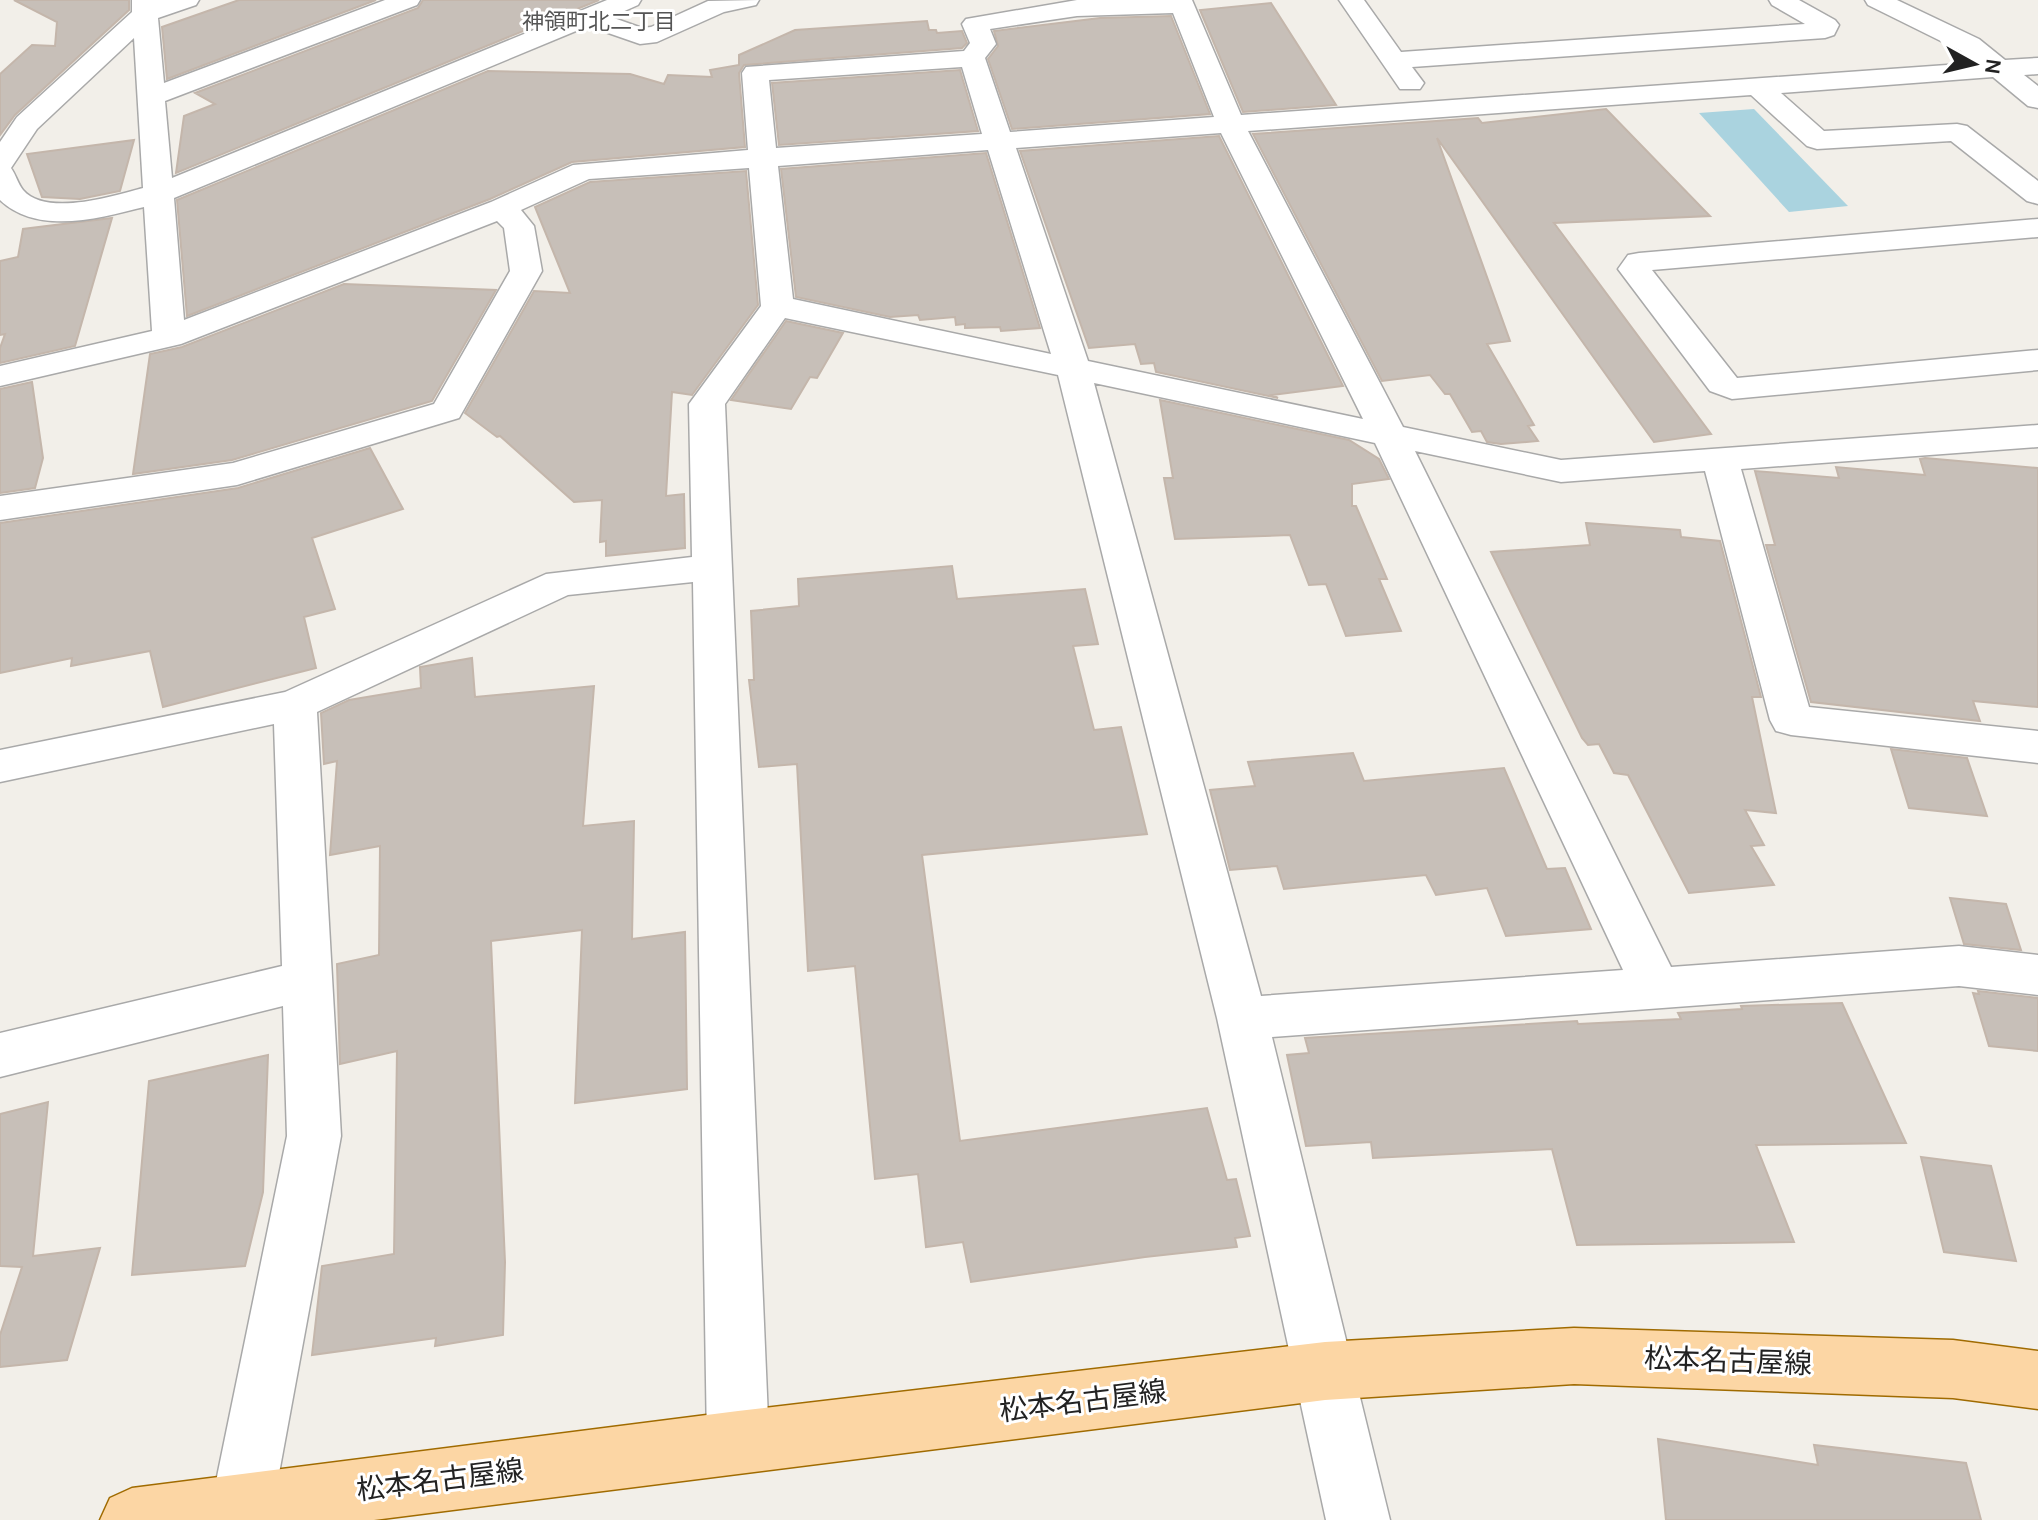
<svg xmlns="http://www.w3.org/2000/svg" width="2038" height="1520" viewBox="0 0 2038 1520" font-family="Karla,'Noto Sans JP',sans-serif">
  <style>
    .water { fill: #aad3df }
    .building { fill: #c7bfb8; stroke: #c4b6ab; stroke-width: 2 }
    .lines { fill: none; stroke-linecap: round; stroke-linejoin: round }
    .minor-casing { stroke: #a9a9a9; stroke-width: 3 }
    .major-casing { stroke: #a06b00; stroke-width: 3 }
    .minor { fill: #fff; fill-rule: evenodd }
    .major { fill: #fcd6a4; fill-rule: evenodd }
    .labels { text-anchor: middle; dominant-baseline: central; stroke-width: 6; stroke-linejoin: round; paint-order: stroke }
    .far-neighbourhood-label { font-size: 22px; fill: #555; stroke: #fff }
    .near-street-label { font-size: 28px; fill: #222; stroke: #fff }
  </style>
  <rect width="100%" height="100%" fill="#f2efe9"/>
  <path class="water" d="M 1754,109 L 1848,206 L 1789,212 L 1699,113 Z"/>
  <path class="building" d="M 14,0 L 129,0 L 129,10 L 15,115 L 0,135 L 0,74 L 32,45 L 55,46 L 57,22 Z
    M 239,0 L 376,0 L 167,79 L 162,27 Z
    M 423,0 L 599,0 L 176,173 L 184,116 L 215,104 L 195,93 L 418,8 Z
    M 1271,3 L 1336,105 L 1243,112 L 1200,10 Z
    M 1171,16 L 1210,114 L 1012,129 L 988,59 L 998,46 L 994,31 L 1100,18 Z
    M 927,21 L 929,30 L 936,30 L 937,33 L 962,31 L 967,43 L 962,48 L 744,65 L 739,73 L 745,147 L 572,162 L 490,199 L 187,316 L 177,200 L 488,71 L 630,74 L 664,84 L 668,75 L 712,77 L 710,70 L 739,65 L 739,55 L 795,30 Z
    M 960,70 L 978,131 L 779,145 L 772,83 Z
    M 1606,109 L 1710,216 L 1554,223 L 1711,434 L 1654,442 L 1437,138 L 1510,341 L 1487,344 L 1534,425 L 1528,426 L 1538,441 L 1501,444 L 1487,442 L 1481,431 L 1472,432 L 1450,394 L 1445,394 L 1430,375 L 1382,381 L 1253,134 L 1478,118 L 1482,123 Z
    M 1219,136 L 1343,386 L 1272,395 L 1278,398 L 1156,372 L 1154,363 L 1141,364 L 1135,344 L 1089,348 L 1020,151 Z
    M 134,140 L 120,191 L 80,199 L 42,197 L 27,154 Z
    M 986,153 L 1040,328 L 1001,331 L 1000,327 L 965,328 L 965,324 L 956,325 L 955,317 L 920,320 L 918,315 L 890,317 L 796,297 L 781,169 Z
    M 746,171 L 758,305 L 692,395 L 672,392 L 666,496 L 684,494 L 685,548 L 606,556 L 606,541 L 600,542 L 602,500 L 574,502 L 500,436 L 497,437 L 465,413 L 534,291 L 570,293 L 535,207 L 590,182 Z
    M 112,218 L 75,346 L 0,363 L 0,348 L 5,334 L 0,335 L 0,261 L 18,257 L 23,229 Z
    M 344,284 L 496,290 L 432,401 L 232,460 L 133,474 L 150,354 L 182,347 Z
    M 786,321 L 843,333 L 817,378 L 810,377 L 791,409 L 731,400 Z
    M 32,382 L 43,458 L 35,488 L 0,493 L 0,389 Z
    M 1160,400 L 1349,440 L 1379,459 L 1389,479 L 1352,484 L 1352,506 L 1356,506 L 1387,579 L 1379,579 L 1401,631 L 1346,636 L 1326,584 L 1309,585 L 1290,535 L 1175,539 L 1164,478 L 1173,478 Z
    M 370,448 L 403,509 L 312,538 L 335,609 L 304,617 L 316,668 L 163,707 L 150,651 L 71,666 L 72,658 L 0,673 L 0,523 L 238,488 Z
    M 1925,458 L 2038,468 L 2038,707 L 1973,701 L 1980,721 L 1811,702 L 1766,545 L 1775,545 L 1755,471 L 1839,478 L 1836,467 L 1925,475 L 1920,459 Z
    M 1586,523 L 1680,530 L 1681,537 L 1720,541 L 1761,697 L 1752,697 L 1776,813 L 1745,810 L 1764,845 L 1751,846 L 1774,885 L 1689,893 L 1628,775 L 1614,773 L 1599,744 L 1588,745 L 1582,738 L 1491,552 L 1590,545 Z
    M 952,566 L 957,599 L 1085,589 L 1098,644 L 1073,646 L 1094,730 L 1121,727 L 1147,834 L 922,855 L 960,1141 L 1207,1108 L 1227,1180 L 1236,1179 L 1250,1236 L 1235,1238 L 1237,1247 L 1145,1257 L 971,1282 L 963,1242 L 926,1247 L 918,1174 L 875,1179 L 855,966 L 808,971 L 797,764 L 759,767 L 749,680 L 754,680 L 751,611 L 799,606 L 798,579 Z
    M 472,658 L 475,697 L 594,686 L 583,826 L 634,821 L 632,939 L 685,932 L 687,1089 L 575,1103 L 582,930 L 491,941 L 505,1262 L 503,1335 L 435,1346 L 436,1338 L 312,1355 L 322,1266 L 394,1254 L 397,1051 L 340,1064 L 337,964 L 379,955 L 380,846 L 330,855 L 337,761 L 324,764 L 321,713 L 349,700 L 421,688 L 420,667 Z
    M 1891,749 L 1967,758 L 1987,816 L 1909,808 Z
    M 1353,753 L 1364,781 L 1504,768 L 1547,869 L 1565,868 L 1591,929 L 1506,936 L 1487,888 L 1436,895 L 1426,875 L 1284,889 L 1277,866 L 1230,870 L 1210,790 L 1255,786 L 1248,762 Z
    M 1950,898 L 2006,904 L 2021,950 L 1964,944 Z
    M 1978,991 L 2038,998 L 2038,1051 L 1989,1046 L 1973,993 L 1979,994 Z
    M 1842,1003 L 1906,1143 L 1756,1145 L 1794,1242 L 1577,1245 L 1552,1149 L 1373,1158 L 1371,1142 L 1306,1146 L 1287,1055 L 1309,1053 L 1305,1038 L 1577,1021 L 1578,1024 L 1681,1019 L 1678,1013 L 1742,1009 L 1741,1006 Z
    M 268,1055 L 263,1192 L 245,1266 L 132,1275 L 149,1081 Z
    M 48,1102 L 33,1256 L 100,1248 L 67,1360 L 0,1367 L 0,1335 L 22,1267 L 0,1266 L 0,1114 Z
    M 1921,1157 L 1991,1166 L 2016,1261 L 1944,1252 Z
    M 1658,1439 L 1818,1465 L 1814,1445 L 1966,1463 L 1981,1520 L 1666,1520 Z"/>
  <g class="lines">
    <defs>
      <path id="minor" d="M 132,0 L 199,0 L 196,5 L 158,18 L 164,83 L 385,0 L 420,0 L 417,5 L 165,101 L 172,178 L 607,0 L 641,0 L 638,5 L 611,17 L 642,28 L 651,27 L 708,1 L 759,0 L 756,5 L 724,12 L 657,42 L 640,44 L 588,26 L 174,198 L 184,320 L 491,202 L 573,165 L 748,150 L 742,73 L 746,67 L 964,51 L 970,43 L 962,24 L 966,19 L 1077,0 L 1192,0 L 1241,115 L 1975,63 L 1961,51 L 1868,5 L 1865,0 L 1897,0 L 1979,39 L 2005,60 L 2038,58 L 2038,74 L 2024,75 L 2038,86 L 2038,108 L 2028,106 L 1993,77 L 1781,93 L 1824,131 L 1957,124 L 1967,126 L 2038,181 L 2038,204 L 2027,201 L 1951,141 L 1817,149 L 1807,146 L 1751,95 L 1248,131 L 1403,427 L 1561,460 L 2038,425 L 2038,447 L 1741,469 L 1809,707 L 2038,731 L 2038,763 L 1791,735 L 1776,731 L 1770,720 L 1705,471 L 1561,482 L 1415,451 L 1671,967 L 1959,946 L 2038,955 L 2038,995 L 1959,986 L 1272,1037 L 1390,1520 L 1326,1520 L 1217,1018 L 1058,375 L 785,318 L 725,404 L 769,1442 L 760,1464 L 738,1473 L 716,1464 L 707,1442 L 693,582 L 568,595 L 317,712 L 341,1136 L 273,1506 L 268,1520 L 216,1520 L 211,1506 L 287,1136 L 283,1006 L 0,1077 L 0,1033 L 282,966 L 274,724 L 0,782 L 0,750 L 285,692 L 546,574 L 692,557 L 689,404 L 761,306 L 749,168 L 589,179 L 521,210 L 534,226 L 542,271 L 459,418 L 237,485 L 0,520 L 0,496 L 233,463 L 434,404 L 510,271 L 504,228 L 497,221 L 181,344 L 0,386 L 0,366 L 152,331 L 144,207 C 100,218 38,236 0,200 L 0,142 L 17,117 L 132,12 ZM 1173,13 L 1214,117 L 1010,132 L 985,58 L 996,44 L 990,29 L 1077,16 ZM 134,38 L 143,188 C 114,196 46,217 23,190 C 18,184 16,175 11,168 L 37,129 ZM 962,67 L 982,134 L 776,148 L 769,80 ZM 1221,133 L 1363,419 L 1088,361 L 1016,148 ZM 988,150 L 1051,354 L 793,299 L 778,166 ZM 1094,383 L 1375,443 L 1623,970 L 1261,996 Z
        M 1339,0 L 1364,0 L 1401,52 L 1805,24 L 1772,5 L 1769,0 L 1799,0 L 1835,20 L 1839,25 L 1834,35 L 1825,38 L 1412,67 L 1424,83 L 1420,89 L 1400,89 Z
        M 2038,219 L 2038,237 L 1652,270 L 1737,378 L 2038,350 L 2038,370 L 1732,399 L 1710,391 L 1618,269 L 1628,255 L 1639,253 Z"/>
      <path id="major" d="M 1574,1328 L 1953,1340 L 2038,1351 L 2038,1409 L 1953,1398 L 1574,1384 L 1325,1400 L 374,1520 L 100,1520 L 110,1498 L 132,1488 L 738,1411 L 1325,1342 Z"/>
    </defs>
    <use href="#minor" class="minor-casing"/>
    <use href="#major" class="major-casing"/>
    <use href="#minor" class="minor"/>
    <use href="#major" class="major"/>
  </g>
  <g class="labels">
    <g class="far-neighbourhood-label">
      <text x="599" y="22">神領町北二丁目</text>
    </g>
    <g class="near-street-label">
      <text transform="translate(1728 1361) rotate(2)">松本名古屋線</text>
      <text transform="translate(1083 1401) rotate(-7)">松本名古屋線</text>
      <text transform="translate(440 1480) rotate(-7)">松本名古屋線</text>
    </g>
  </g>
  <g transform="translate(1974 64) rotate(98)" stroke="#ffffff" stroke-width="6" paint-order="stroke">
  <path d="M0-6L14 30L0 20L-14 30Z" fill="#222222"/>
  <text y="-12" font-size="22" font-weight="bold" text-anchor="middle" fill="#222222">N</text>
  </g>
</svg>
